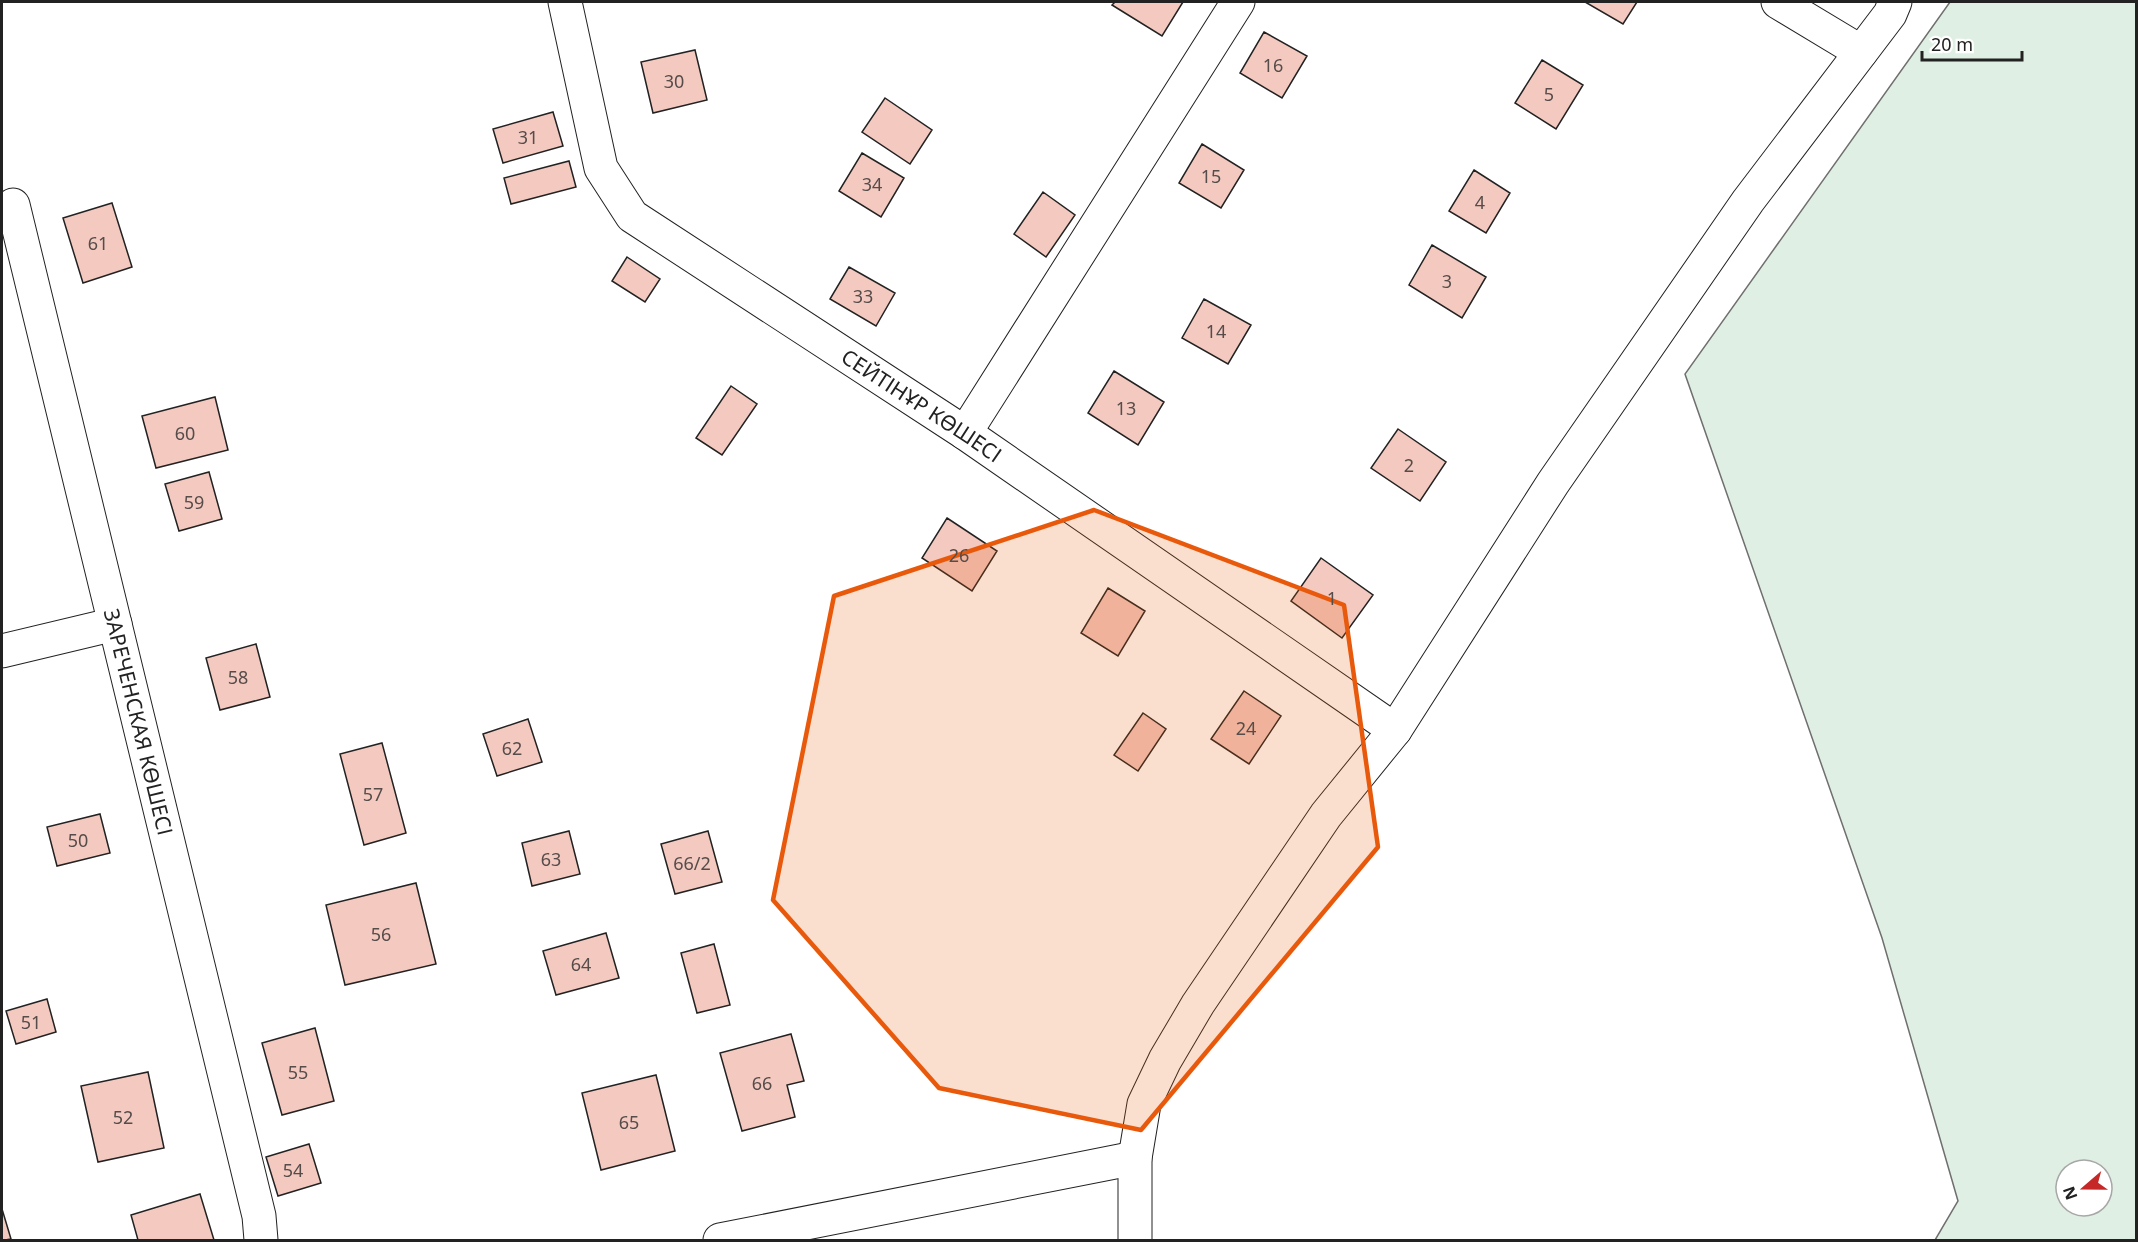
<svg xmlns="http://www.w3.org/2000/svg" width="2138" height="1242" viewBox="0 0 2138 1242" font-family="'Noto Sans',sans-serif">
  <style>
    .green { fill: #e0efe3; stroke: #6f6f6f; stroke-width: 1.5; fill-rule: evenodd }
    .building { fill: #f3c9c0; stroke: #222; stroke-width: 1.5 }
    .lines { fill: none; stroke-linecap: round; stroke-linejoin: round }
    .minor-casing { stroke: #222; stroke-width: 35 }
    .minor { stroke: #fff; stroke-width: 33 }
    .marked { fill: #e8590c; fill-opacity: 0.2; stroke: #e8590c; stroke-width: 4.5; stroke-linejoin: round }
    .labels { text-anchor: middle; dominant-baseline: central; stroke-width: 4.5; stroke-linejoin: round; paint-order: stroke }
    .number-label { font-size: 18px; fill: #564c4a }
    .street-label { font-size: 21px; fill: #222; stroke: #fff }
  </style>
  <rect width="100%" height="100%" fill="#fff"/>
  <path class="green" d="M 1950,2 L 2136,2 L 2136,1240 L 1935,1240 L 1958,1201 L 1882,938 L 1685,374 ZM 2066,1170 L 2102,1170 L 2102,1206 L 2066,1206 Z"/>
  <path class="building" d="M 1115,2 L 1183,2 L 1162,36 L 1112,5 Z
    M 1585,2 L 1637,2 L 1623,24 Z
    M 1264,32 L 1307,56 L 1282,98 L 1240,73 Z
    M 695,50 L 707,100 L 653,113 L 641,62 Z
    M 1542,60 L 1583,85 L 1556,129 L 1515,103 Z
    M 885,98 L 932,130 L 910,164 L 862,132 Z
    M 553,112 L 563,146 L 503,163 L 493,129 Z
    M 1202,144 L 1244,170 L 1221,208 L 1179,183 Z
    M 862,153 L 904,178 L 881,217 L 839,191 Z
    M 569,161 L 576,187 L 511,204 L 504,178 Z
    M 1474,170 L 1510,193 L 1486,233 L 1449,211 Z
    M 1043,192 L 1075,215 L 1046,257 L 1014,234 Z
    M 112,203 L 132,267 L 83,283 L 63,218 Z
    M 1432,245 L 1486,277 L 1462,318 L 1409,285 Z
    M 627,257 L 660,279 L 645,302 L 612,281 Z
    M 849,267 L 895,293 L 876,326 L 830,299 Z
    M 1204,299 L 1251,325 L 1228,364 L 1182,338 Z
    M 1114,371 L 1164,402 L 1138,445 L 1088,413 Z
    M 731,386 L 757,404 L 722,455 L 696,438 Z
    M 215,397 L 228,450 L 156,468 L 142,416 Z
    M 1398,429 L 1446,462 L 1420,501 L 1371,468 Z
    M 209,472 L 222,519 L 179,531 L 165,484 Z
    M 947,518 L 997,551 L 972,591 L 922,558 Z
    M 1321,558 L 1373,595 L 1342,638 L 1291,601 Z
    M 1108,588 L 1145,611 L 1118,656 L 1081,633 Z
    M 256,644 L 270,697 L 220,710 L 206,658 Z
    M 1244,691 L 1281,716 L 1249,764 L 1211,739 Z
    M 1143,713 L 1166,729 L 1138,771 L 1114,755 Z
    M 528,719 L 542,762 L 497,776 L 483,734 Z
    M 382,743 L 406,833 L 364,845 L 340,754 Z
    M 100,814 L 110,853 L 57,866 L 47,827 Z
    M 569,831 L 580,874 L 532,886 L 522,843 Z
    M 708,831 L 722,882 L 675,894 L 661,844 Z
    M 416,883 L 436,964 L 345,985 L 326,905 Z
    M 606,933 L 619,978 L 556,995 L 543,951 Z
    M 714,944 L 730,1005 L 697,1013 L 681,953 Z
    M 47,999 L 56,1032 L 16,1044 L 6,1011 Z
    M 315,1028 L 334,1101 L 282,1115 L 262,1043 Z
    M 791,1034 L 804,1081 L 787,1085 L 795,1117 L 742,1131 L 720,1053 Z
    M 148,1072 L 164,1148 L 98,1162 L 81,1086 Z
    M 656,1075 L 675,1151 L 601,1170 L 582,1093 Z
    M 309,1144 L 321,1183 L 278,1196 L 266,1157 Z
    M 200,1194 L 214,1240 L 138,1240 L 131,1215 Z
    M 2,1209 L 11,1239 L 5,1240 L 2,1240 Z"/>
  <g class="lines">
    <defs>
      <g id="minor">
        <path id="s1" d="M 565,2 L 601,168 L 632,216 L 965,433 L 1395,730"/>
        <path d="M 1778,2 L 1861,52"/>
        <path id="s2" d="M 13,205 L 259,1216 L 261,1240"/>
        <path d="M 965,433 L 1238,2"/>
        <path d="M 2,651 L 115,624"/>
        <path d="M 720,1240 L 1135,1158"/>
        <path d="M 1135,1240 L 1135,1158 L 1144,1104 L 1165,1060 L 1198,1004 L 1326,815 L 1395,730 L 1553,483 L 1748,201 L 1890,14 L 1895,2"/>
      </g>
    </defs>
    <use href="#minor" class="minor-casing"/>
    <use href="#minor" class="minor"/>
  </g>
  <path class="marked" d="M 1094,510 L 1344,605 L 1378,847 L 1141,1130 L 939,1088 L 773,900 L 834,596 Z"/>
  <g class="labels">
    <g class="number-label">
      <text x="1273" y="65">16</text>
      <text x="674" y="81">30</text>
      <text x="1549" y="94">5</text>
      <text x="528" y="137">31</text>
      <text x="1211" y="176">15</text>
      <text x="872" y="184">34</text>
      <text x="1480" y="202">4</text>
      <text x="98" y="243">61</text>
      <text x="1447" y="281">3</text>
      <text x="863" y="296">33</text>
      <text x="1216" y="331">14</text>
      <text x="1126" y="408">13</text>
      <text x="185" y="433">60</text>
      <text x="1409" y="465">2</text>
      <text x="194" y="502">59</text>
      <text x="959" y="555">26</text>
      <text x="1332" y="598">1</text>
      <text x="238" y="677">58</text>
      <text x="1246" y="728">24</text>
      <text x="512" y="748">62</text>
      <text x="373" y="794">57</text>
      <text x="78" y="840">50</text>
      <text x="551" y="859">63</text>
      <text x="692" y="863">66/2</text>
      <text x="381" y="934">56</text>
      <text x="581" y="964">64</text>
      <text x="31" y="1022">51</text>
      <text x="298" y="1072">55</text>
      <text x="762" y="1083">66</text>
      <text x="123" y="1117">52</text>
      <text x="629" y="1122">65</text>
      <text x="293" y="1170">54</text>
    </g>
    <g class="street-label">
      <text stroke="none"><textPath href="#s1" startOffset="573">СЕЙТІНҰР КӨШЕСІ</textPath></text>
      <text stroke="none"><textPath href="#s2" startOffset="532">ЗАРЕЧЕНСКАЯ КӨШЕСІ</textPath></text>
    </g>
  </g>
  <rect width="2138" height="1242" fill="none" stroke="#222222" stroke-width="6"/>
  <g transform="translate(2084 1188) rotate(250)"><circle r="28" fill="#ffffff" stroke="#a7a7a7" stroke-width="1.5"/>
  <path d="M0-4.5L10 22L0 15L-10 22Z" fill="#c62828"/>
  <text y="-9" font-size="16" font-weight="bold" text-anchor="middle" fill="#222222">N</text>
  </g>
  <path d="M1922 51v9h100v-9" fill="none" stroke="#222222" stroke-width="3"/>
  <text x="1931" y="51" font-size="18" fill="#222222" stroke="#ffffff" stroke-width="4.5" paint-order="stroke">20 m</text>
</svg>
